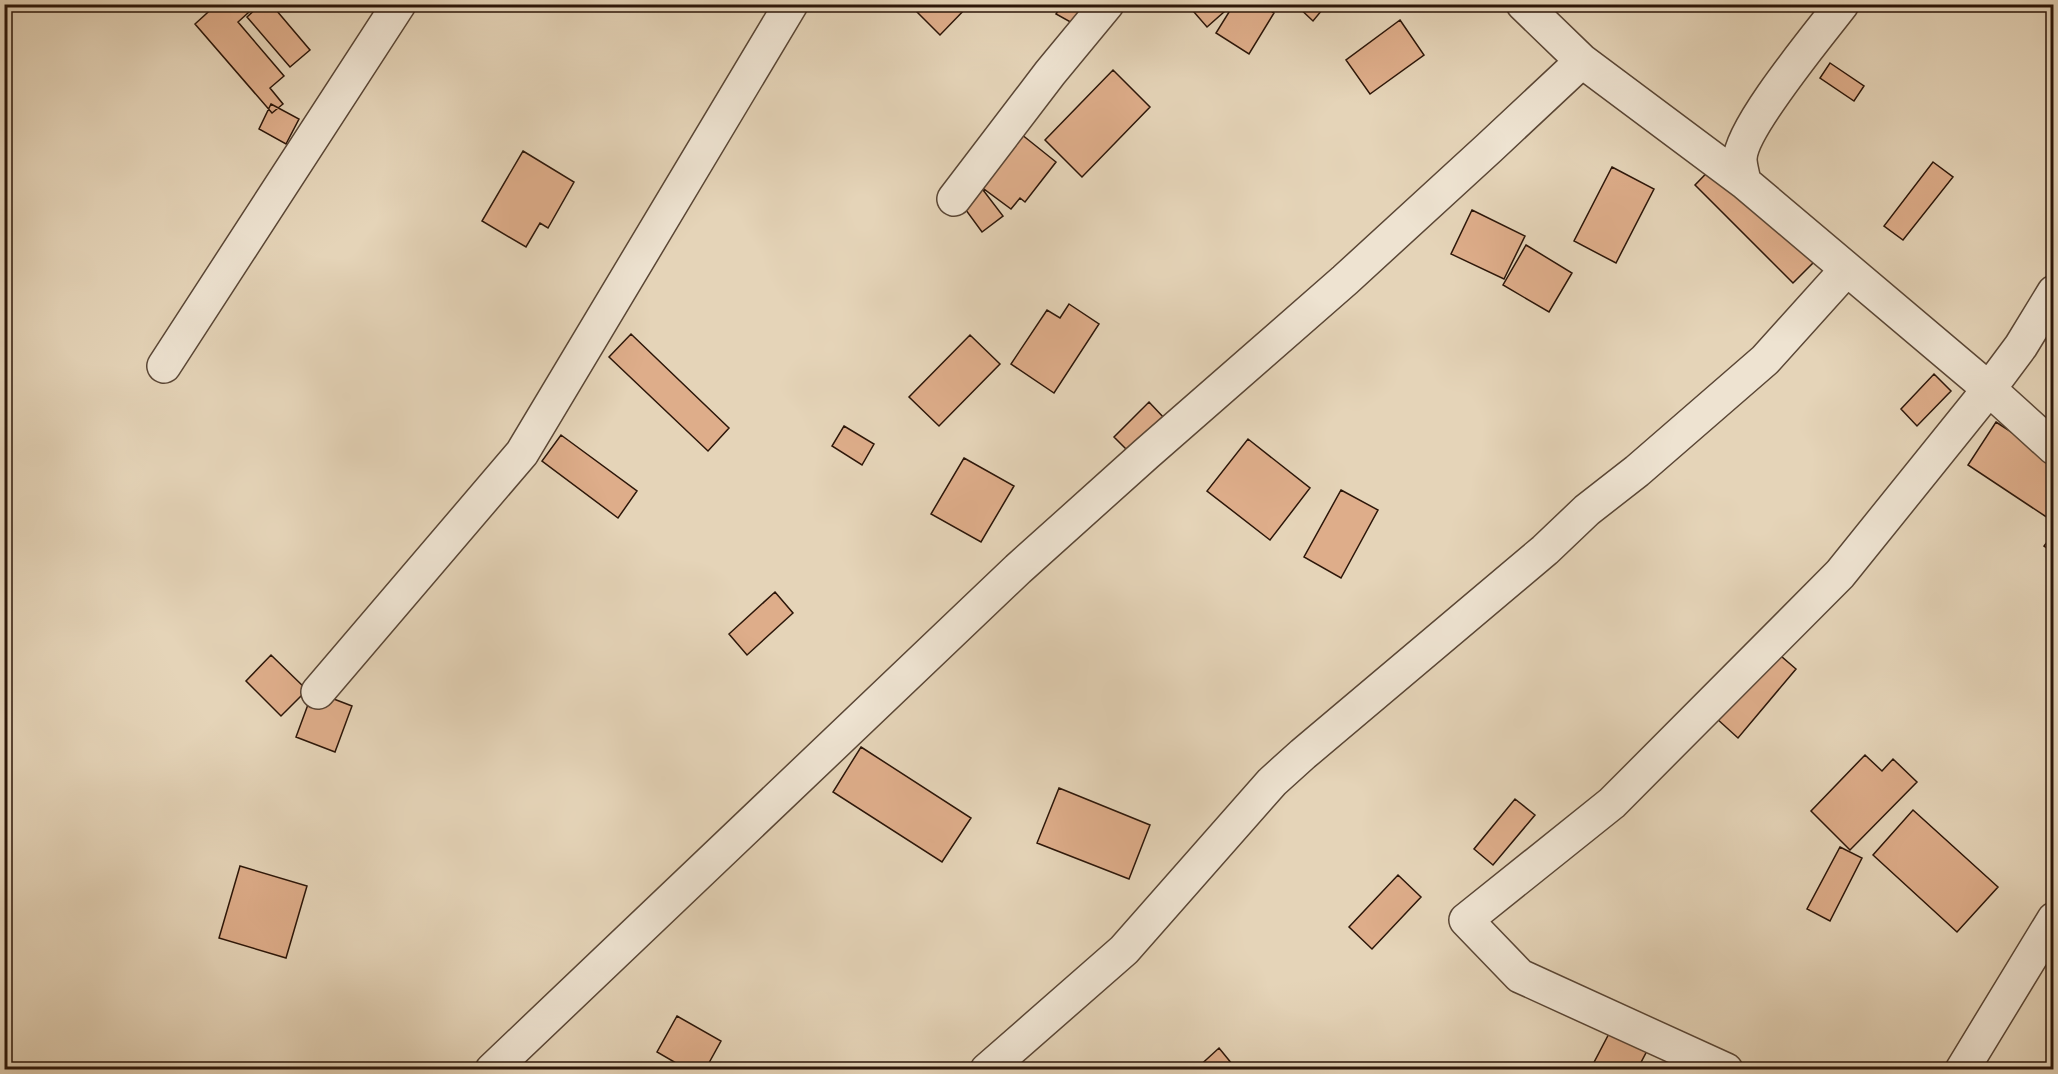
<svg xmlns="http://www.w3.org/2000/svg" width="2058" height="1074" viewBox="0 0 2058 1074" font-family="'IM FELL DW Pica',serif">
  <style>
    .building { fill: #dead8a; stroke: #2c1609; stroke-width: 1.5 }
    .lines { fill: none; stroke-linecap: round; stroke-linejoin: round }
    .minor-casing { stroke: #5a4635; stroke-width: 36 }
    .minor { stroke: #eee3d1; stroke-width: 33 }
  </style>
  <rect width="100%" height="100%" fill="#e5d4b8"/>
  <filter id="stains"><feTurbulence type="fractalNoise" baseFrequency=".00333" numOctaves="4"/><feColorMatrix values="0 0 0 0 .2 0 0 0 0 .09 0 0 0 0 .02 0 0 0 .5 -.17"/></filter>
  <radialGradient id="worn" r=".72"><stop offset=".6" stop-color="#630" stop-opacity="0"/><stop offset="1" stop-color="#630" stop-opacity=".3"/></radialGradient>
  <path class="building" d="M 217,4 L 258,4 L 238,22 L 284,76 L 270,88 L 283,104 L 272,113 L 195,24 Z
    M 261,4 L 271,4 L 310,50 L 290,67 L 247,17 Z
    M 909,4 L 970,4 L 940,35 Z
    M 1062,4 L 1085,4 L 1074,24 L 1056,14 Z
    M 1187,4 L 1233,4 L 1207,27 Z
    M 1234,4 L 1260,4 L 1274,13 L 1249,54 L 1216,33 Z
    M 1295,4 L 1327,4 L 1313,21 Z
    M 1400,20 L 1424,55 L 1370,94 L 1346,60 Z
    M 1830,63 L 1864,86 L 1854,101 L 1820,78 Z
    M 1113,70 L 1150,107 L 1082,177 L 1045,140 Z
    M 271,104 L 299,119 L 286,144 L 259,129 Z
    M 1021,134 L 1056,162 L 1025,202 L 1020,198 L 1011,209 L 980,186 Z
    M 1732,147 L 1830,246 L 1793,283 L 1695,185 Z
    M 523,151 L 574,182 L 548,228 L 540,223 L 526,247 L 482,221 Z
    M 1933,162 L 1953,177 L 1903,240 L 1884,226 Z
    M 1612,167 L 1654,189 L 1616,263 L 1574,241 Z
    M 980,186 L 1003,216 L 982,232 L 960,202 Z
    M 1472,210 L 1525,236 L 1504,279 L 1451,254 Z
    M 1526,245 L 1572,273 L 1549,312 L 1503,285 Z
    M 1069,304 L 1099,324 L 1054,393 L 1011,364 L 1047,310 L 1060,318 Z
    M 631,334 L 729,428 L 708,451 L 609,357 Z
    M 970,335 L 1000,364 L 939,426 L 909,397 Z
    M 1934,374 L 1951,391 L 1917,426 L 1901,409 Z
    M 1149,402 L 1165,419 L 1131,454 L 1114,437 Z
    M 1996,422 L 2054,460 L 2054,522 L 1968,465 Z
    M 844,426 L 874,444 L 862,465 L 832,446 Z
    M 561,435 L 637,491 L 618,518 L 542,461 Z
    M 1248,439 L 1310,488 L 1270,540 L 1207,491 Z
    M 964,458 L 1014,486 L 981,542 L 931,514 Z
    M 1341,490 L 1378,510 L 1341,578 L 1304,557 Z
    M 2054,533 L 2054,553 L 2044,546 Z
    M 775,592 L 793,613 L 747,655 L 729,634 Z
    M 1774,650 L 1796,669 L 1738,738 L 1716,718 Z
    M 271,655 L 307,690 L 281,716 L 246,681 Z
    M 313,691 L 352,706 L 335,752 L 296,737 Z
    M 861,747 L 971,818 L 942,862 L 833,792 Z
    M 1865,755 L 1882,771 L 1893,759 L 1917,782 L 1850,850 L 1811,811 Z
    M 1059,788 L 1150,825 L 1129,879 L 1037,843 Z
    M 1515,799 L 1535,815 L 1493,865 L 1474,849 Z
    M 1913,810 L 1998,887 L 1957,932 L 1873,855 Z
    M 1840,847 L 1862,858 L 1830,921 L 1807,909 Z
    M 240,866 L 307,886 L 286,958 L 219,938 Z
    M 1398,875 L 1421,897 L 1372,949 L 1349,927 Z
    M 677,1016 L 721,1041 L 705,1070 L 688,1070 L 657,1052 Z
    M 1613,1026 L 1650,1045 L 1637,1070 L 1590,1070 Z
    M 1219,1048 L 1237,1070 L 1195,1070 Z"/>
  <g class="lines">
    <defs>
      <path id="minor" d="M 1523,4 L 1582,61 L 1744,182
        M 1842,4 C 1820,33 1741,127 1740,159 C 1740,166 1743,175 1744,182 L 1989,389 L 2054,448
        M 954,199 L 1050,73 L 1107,4
        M 164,366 L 399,4
        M 318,692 L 522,453 L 791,4
        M 492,1070 L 1018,569 L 1146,454 L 1345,280 L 1489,148 L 1582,61
        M 987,1070 L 1124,950 L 1272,782 L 1303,754 L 1545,550 L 1587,510 L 1637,471 L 1765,360 L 1847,269
        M 1726,1070 L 1520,976 L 1466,920 L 1612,803 L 1840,574 L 1989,389 L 2021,346 L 2054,292
        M 1962,1070 L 2054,919"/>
    </defs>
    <use href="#minor" class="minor-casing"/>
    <use href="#minor" class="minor"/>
  </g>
  <rect width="2058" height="1074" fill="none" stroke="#e5d4b8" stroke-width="24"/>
  <rect x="6" y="6" width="2046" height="1062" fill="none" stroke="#2c1609" stroke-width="3"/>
  <rect x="12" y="12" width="2034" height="1050" fill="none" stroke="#2c1609" stroke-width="1.5"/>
  <rect width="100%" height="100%" filter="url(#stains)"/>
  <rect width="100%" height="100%" fill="url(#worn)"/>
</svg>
